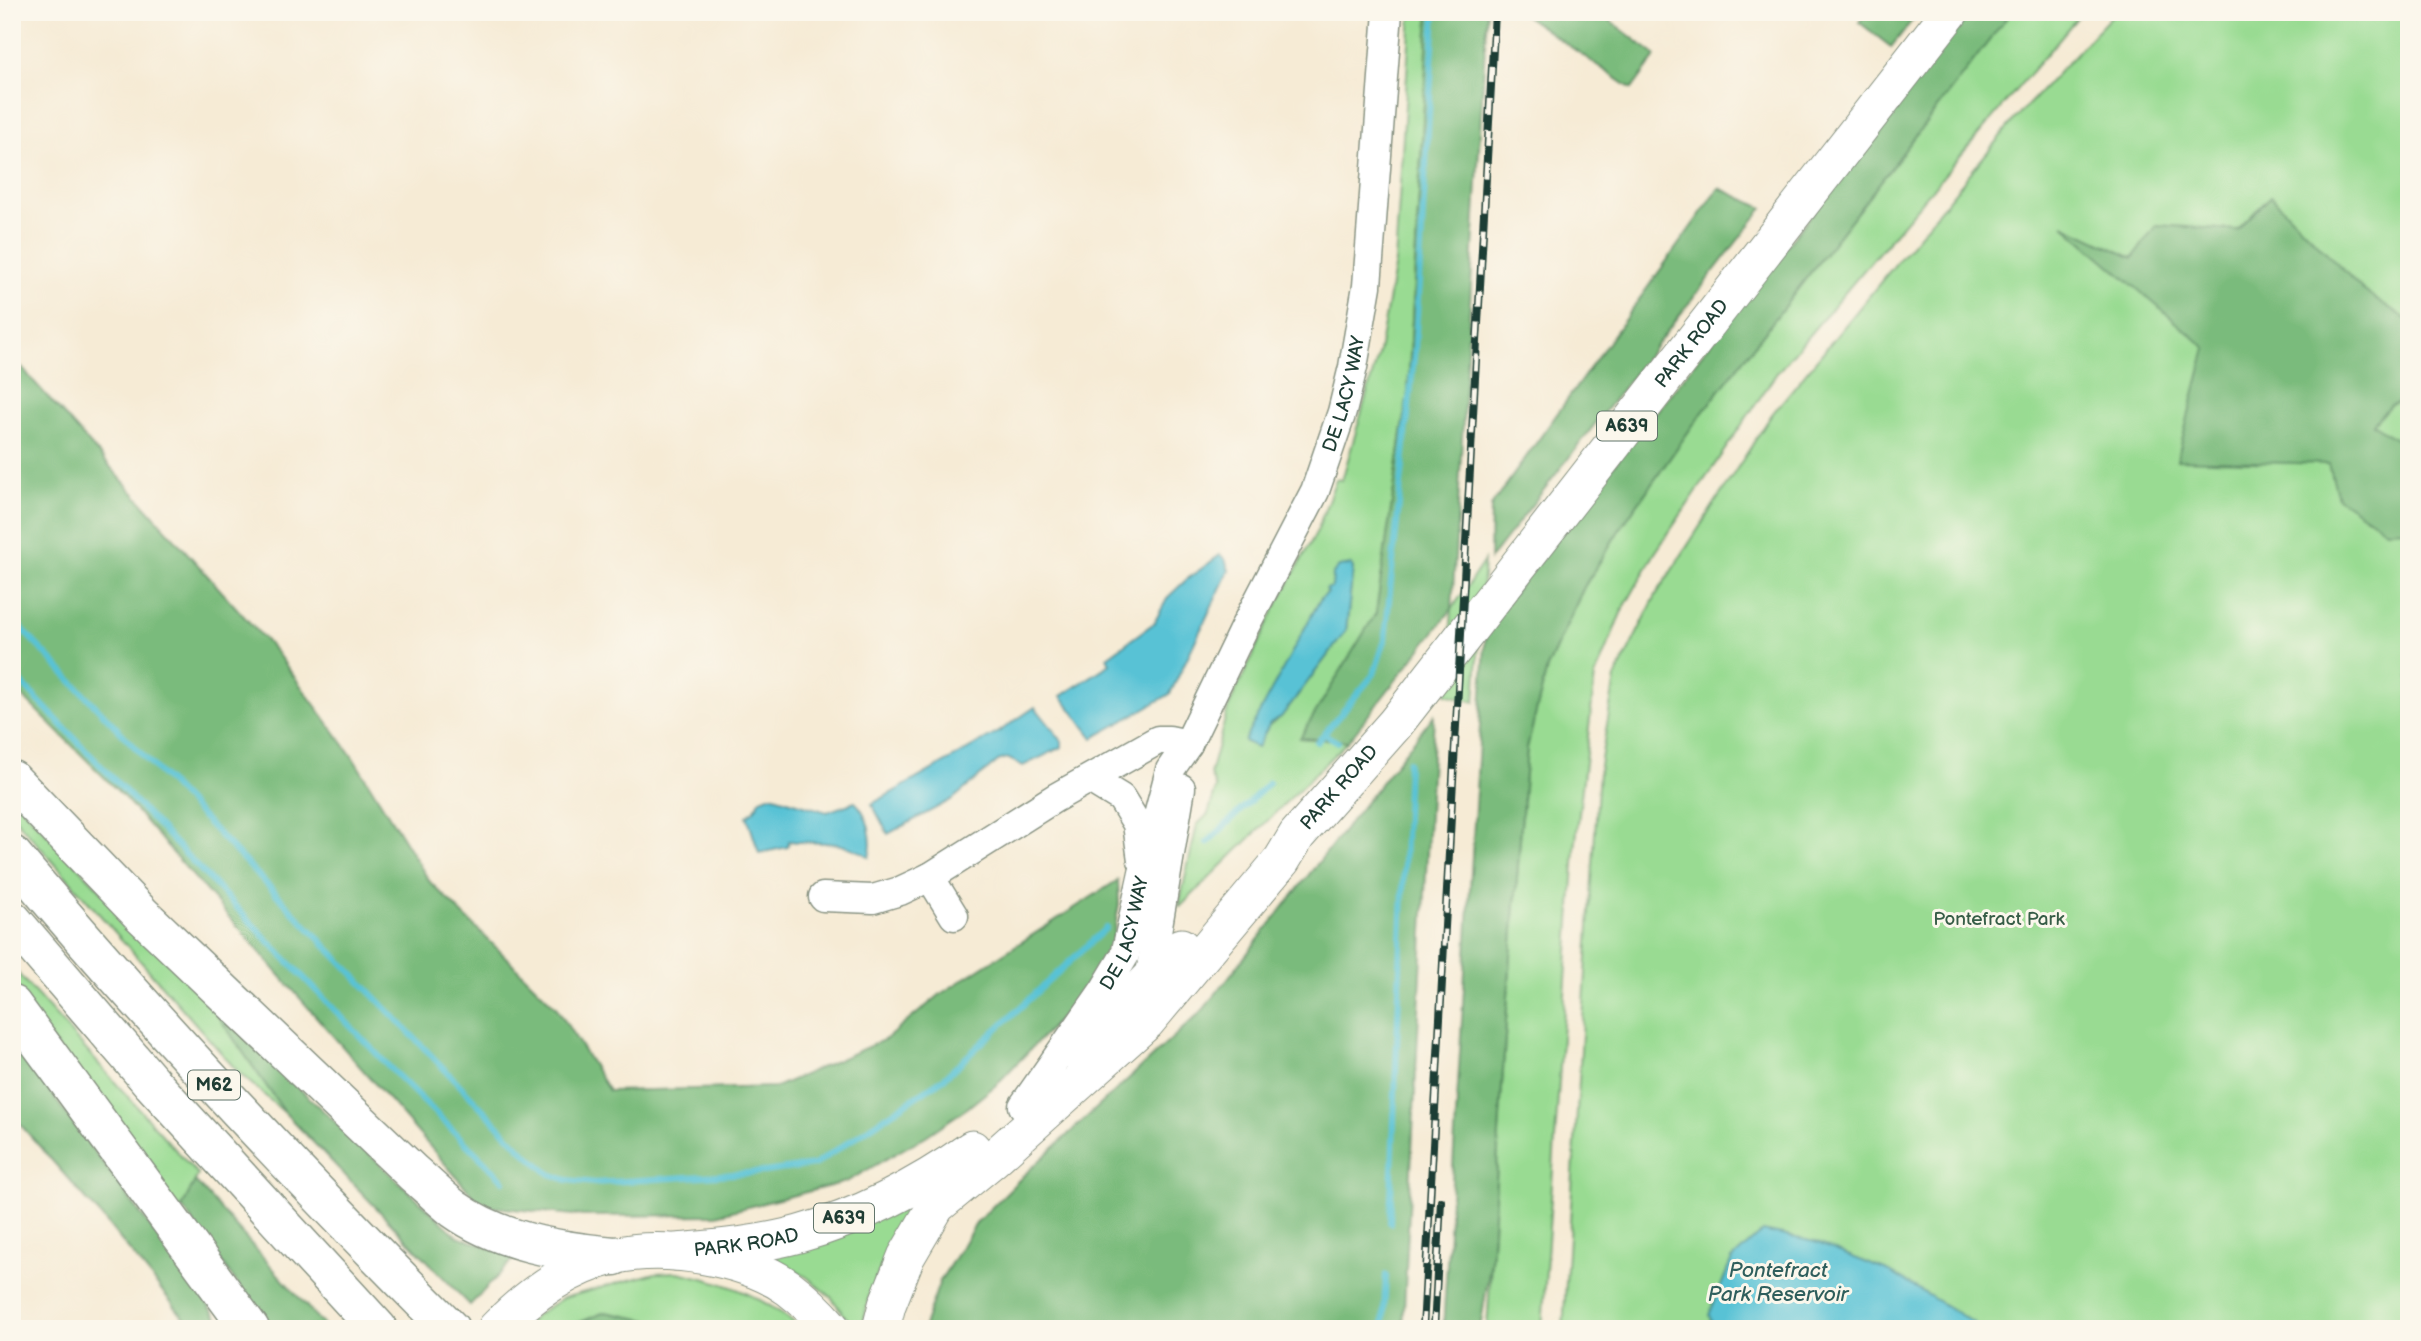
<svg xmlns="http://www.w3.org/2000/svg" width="2421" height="1341" viewBox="0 0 2421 1341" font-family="'Balsamiq Sans',sans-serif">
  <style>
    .green { fill: #99db92; stroke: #5c8c63; stroke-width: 2; fill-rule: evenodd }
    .forest { fill: #7abb7c; stroke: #4c7c58; stroke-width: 2 }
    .water { fill: #59c2d5; stroke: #3c8084; stroke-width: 2 }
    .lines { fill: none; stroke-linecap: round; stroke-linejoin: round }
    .stream { stroke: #59c2d5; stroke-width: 6 }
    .minor-casing { stroke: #8a9484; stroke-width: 31 }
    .major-casing { stroke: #8a9484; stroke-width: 39 }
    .highway-casing { stroke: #8a9484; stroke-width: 41 }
    .minor { stroke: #fff; stroke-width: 28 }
    .major { stroke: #fff; stroke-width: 37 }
    .highway { stroke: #fff; stroke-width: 38 }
    .rail-casing { stroke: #1f3d34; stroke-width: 8 }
    .rail { stroke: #fbf7ec; stroke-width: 5; stroke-dasharray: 16; stroke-linecap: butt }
    .labels { text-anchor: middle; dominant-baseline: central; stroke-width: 6; stroke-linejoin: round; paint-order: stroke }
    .shield { fill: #fbf7ec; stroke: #61756b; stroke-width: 2 }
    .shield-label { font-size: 18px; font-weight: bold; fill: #1f3d34 }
    .street-label { font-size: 19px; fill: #1f3d34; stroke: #fbf7ec }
    .park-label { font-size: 19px; fill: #375d47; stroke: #fbf7ec }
    .water-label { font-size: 21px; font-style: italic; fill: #2e5e5c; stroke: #fbf7ec }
  </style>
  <rect width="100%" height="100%" fill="#fbf7ec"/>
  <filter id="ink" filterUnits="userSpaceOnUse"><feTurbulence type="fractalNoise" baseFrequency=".0143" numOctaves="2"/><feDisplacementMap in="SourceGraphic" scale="14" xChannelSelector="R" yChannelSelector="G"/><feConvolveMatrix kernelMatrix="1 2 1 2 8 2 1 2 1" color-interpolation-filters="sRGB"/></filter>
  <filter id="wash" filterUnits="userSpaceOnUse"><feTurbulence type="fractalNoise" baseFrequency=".00686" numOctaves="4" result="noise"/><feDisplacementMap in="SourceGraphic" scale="28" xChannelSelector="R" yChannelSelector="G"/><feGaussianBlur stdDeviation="1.57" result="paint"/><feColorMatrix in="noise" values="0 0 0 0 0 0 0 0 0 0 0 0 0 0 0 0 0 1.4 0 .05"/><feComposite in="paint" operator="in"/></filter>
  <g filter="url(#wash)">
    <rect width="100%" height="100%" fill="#f6ebd5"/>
    <path class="green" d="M 1411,12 L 1429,12 L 1408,392 L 1376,614 L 1300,738 L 1348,741 L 1180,907 L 1179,905 L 1197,825 L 1208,814 L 1216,788 L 1210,774 L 1228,708 L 1271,616 L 1317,531 L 1336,479 L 1342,480 L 1379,352 L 1395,262 ZM 1351,565 L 1353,568 L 1346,631 L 1281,717 L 1245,741 L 1321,598 C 1332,591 1340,576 1351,565 Z
      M 2011,12 L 2082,12 L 1776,374 L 1655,553 L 1621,613 L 1595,676 L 1575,849 L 1542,1329 L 1487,1329 L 1506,1022 L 1527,748 L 1547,668 L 1584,587 L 1618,532 L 1693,425 Z
      M 2115,12 L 2409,12 L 2409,1329 L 1563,1329 L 1599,771 L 1615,678 L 1656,595 L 1772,414 L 2013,121 Z
      M 1484,561 L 1475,702 L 1446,694 L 1452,609 Z
      M 12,797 L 211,1006 L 286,1114 L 238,1072 L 12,815 Z
      M 12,967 L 198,1175 L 179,1213 L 12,986 Z
      M 923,1194 L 889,1250 L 870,1291 L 862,1329 L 854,1329 L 831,1297 L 808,1278 L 765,1252 Z
      M 678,1272 C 732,1284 759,1295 803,1329 L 691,1329 L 605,1312 L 564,1329 L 522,1329 L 539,1313 L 563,1298 L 655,1273 Z"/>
    <path class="forest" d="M 1429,12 L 1487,12 L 1452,609 L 1348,741 L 1300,738 L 1376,613 L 1408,392 Z
      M 1520,12 L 1599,12 L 1656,56 L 1632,89 Z
      M 1867,12 L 1919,12 L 1891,47 L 1859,22 Z
      M 1971,12 L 2011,12 L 1693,425 L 1618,532 L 1584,587 L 1547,668 L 1527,748 L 1506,1022 L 1491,1260 L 1480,1329 L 1443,1329 L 1486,628 Z
      M 1719,188 L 1763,208 L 1490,559 L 1491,506 Z
      M 2271,196 L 2363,290 L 2409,321 L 2409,399 L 2390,405 L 2373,424 L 2409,448 L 2409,529 L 2386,530 L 2338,498 L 2329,464 L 2177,460 L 2206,348 L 2063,225 L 2133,258 L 2156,225 L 2237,230 Z
      M 12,357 L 276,652 L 352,756 L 430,882 L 556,1007 L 609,1091 L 776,1087 L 886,1039 L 942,993 L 1118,880 L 1119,904 L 1111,951 L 1105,963 L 1070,1008 L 996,1085 L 966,1109 L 926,1136 L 846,1182 L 716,1215 L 584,1216 L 482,1206 L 123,796 L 12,686 Z
      M 1434,715 L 1403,1329 L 923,1329 L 940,1281 L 977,1222 L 1024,1175 L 1203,1010 Z
      M 211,1006 L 457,1236 L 516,1257 L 470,1305 L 286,1114 Z
      M 12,1041 L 42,1081 L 226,1329 L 193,1329 L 107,1223 L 12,1115 Z
      M 195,1181 L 327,1329 L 269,1329 L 182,1207 Z
      M 605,1312 L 691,1329 L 564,1329 Z"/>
    <path class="water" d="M 1220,555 L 1225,559 L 1229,570 L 1170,694 L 1093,738 L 1061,696 L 1110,664 L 1107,657 L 1154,623 L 1168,597 L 1186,580 Z
      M 1351,565 L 1353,568 L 1346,631 L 1281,717 L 1270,723 L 1257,748 L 1244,741 L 1321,598 L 1328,593 L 1326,589 L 1332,587 L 1333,574 L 1339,567 Z
      M 1035,707 L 1062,741 L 1062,747 L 1023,766 L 1007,758 L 998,761 L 953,799 L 888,834 L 872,804 L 997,733 Z
      M 771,795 L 827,812 L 855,802 C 868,813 874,841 869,857 C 841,838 820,845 789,841 L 788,847 L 759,853 L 747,816 L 755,809 L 761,799 Z
      M 1763,1231 L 1815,1242 L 1890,1272 L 1974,1323 L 1979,1329 L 1714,1329 L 1709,1315 L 1732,1259 Z"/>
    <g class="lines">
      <path class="stream" d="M 12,619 L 523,1151 L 550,1174 L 567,1180 L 595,1183 L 764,1172 L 814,1165 L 944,1078 L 1106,928
        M 12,673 L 399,1077 L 504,1181
        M 1324,734 L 1338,742
        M 1317,742 L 1374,674 L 1385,640 L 1415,347 L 1435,12
        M 1207,843 L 1269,783
        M 1390,1223 L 1408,762
        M 1383,1329 L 1386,1275"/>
    </g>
  </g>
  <g filter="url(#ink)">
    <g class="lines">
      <defs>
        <g id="minor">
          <path d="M 1090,779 L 1121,798 L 1137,824 L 1142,860"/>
          <path d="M 930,877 L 954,916"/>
          <path d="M 823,897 L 873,899 L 900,891 L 930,877 L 1055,798 L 1158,740 L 1169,740 L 1188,744"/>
          <path d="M 1148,986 L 1181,788"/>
          <path id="s1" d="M 1023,1106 L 1104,990 L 1125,955 L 1143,873 L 1170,770 L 1188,744 L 1244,628 L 1315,491 L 1342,412 L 1353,367 L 1367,286 L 1388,12"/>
        </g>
        <g id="major">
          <path d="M 1078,1054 L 1181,947"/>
          <path id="s2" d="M 677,1252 C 718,1248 759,1245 799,1234 C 860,1217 921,1185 972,1149"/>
          <path d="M 496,1329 C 528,1296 568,1267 613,1256 C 665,1244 746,1257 789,1288 C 805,1300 819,1314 832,1329"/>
          <path id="s3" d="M 881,1329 L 887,1305 L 906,1257 L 936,1206 L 993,1159 L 1146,1022 L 1282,860 L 1297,835 L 1395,724 L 1950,12"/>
        </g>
        <path id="highway" d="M 12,780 L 141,914 L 413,1173 C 427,1185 440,1198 454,1209 C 500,1242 559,1251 614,1256
          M 12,855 C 150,1020 298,1176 450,1329
          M 12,920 L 152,1083 L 378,1329
          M 12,1005 L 250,1329"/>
      </defs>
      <use href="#minor" class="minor-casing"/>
      <use href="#major" class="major-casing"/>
      <use href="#highway" class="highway-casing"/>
      <use href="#minor" class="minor"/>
      <use href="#major" class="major"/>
      <use href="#highway" class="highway"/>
      <defs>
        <path id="rail" d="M 1423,1329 L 1495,12
          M 1434,1329 L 1441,1201"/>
      </defs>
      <use href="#rail" class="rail-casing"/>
      <use href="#rail" class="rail"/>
    </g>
  </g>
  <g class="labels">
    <g class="shield">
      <rect x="1597" y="411.5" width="60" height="29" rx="5"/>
      <rect x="188" y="1070.5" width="52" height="29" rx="5"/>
      <rect x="814" y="1203.5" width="60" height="29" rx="5"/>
    </g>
    <g class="shield-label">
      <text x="1627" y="426">A639</text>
      <text x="214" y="1085">M62</text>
      <text x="844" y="1218">A639</text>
    </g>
    <g class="street-label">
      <text stroke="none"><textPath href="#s3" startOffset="1286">PARK ROAD</textPath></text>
      <text stroke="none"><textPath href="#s1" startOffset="789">DE LACY WAY</textPath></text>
      <text stroke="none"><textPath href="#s3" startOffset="719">PARK ROAD</textPath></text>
      <text stroke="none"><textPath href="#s1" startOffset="203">DE LACY WAY</textPath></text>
      <text stroke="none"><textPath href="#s2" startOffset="70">PARK ROAD</textPath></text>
    </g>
    <g class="park-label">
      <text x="1999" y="919">Pontefract Park</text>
    </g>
    <g class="water-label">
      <text x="1778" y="1270">Pontefract<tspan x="1778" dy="24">Park Reservoir</tspan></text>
    </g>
  </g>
  <rect width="2421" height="1341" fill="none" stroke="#fbf7ec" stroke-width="42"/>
</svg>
